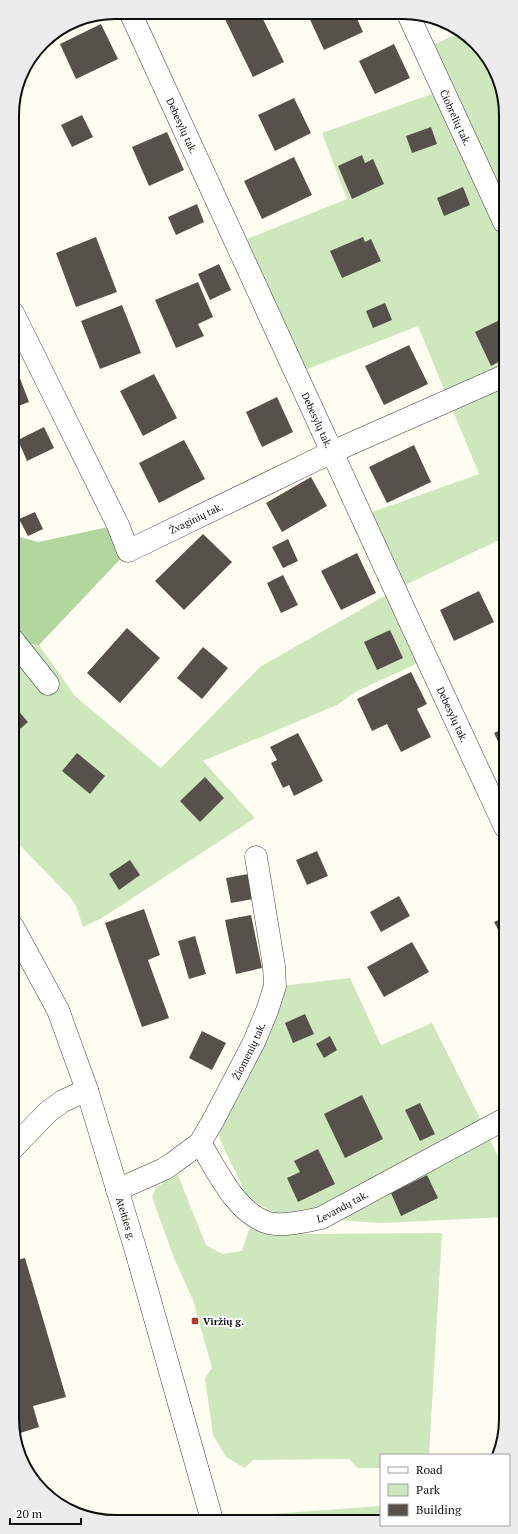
<svg xmlns="http://www.w3.org/2000/svg" width="518" height="1534" viewBox="0 0 518 1534" font-family="'PT Serif',serif">
  <style>
    .green { fill: #cfe7bd }
    .forest { fill: #b3d69e }
    .building { fill: #57514c }
    .lines { fill: none; stroke-linecap: round; stroke-linejoin: round }
    .minor-casing { stroke: #424242; stroke-width: 23 }
    .minor { stroke: #fff; stroke-width: 22 }
    .poi-dot { fill: #b53531; stroke: #fff; stroke-width: 1.5 }
    .labels { text-anchor: middle; dominant-baseline: central; stroke-width: 4; stroke-linejoin: round; paint-order: stroke }
    .street-label { font-size: 10px; fill: #0f0f0f; stroke: #fff }
    .poi-label { font-size: 10px; font-weight: bold; fill: #0f0f0f; stroke: #fff; text-anchor: start }
    .rim { fill: none; stroke: #0f0f0f; stroke-width: 2 }
  </style>
  <rect width="100%" height="100%" fill="#fefdf2"/>
  <path class="green" d="M 459,33 L 476,42 L 504,95 L 505,537 L 395,590 L 427,659 L 357,691 L 337,705 L 203,761 L 255,818 L 102,918 L 83,927 L 76,906 L 70,897 L 13,838 L 13,642 L 39,645 L 75,696 L 161,768 L 260,667 L 395,590 L 361,516 L 479,474 L 418,326 L 305,370 L 247,239 L 347,199 L 322,133 L 443,90 L 424,49 Z
    M 350,978 L 381,1045 L 432,1023 L 485,1128 L 505,1172 L 506,1217 L 381,1223 L 281,1216 L 248,1198 L 221,1142 L 217,1127 L 281,986 Z
    M 177,1173 L 206,1245 L 222,1254 L 242,1251 L 249,1229 L 311,1234 L 442,1233 L 429,1455 L 381,1455 L 381,1468 L 358,1468 L 349,1459 L 253,1460 L 245,1468 L 226,1457 L 213,1435 L 205,1378 L 212,1368 L 193,1300 L 174,1258 L 152,1197 L 156,1188 Z
    M 381,1506 L 381,1520 L 253,1520 L 271,1514 Z"/>
  <path class="forest" d="M 118,525 L 128,551 L 39,645 L 15,642 L 13,640 L 13,535 L 38,542 Z"/>
  <path class="building" d="M 227,13 L 260,13 L 284,62 L 253,77 L 223,15 Z
    M 307,13 L 355,14 L 363,32 L 324,50 Z
    M 101,24 L 118,59 L 76,79 L 60,44 Z
    M 394,44 L 410,78 L 375,94 L 359,61 Z
    M 294,98 L 311,133 L 275,151 L 258,115 Z
    M 82,115 L 93,137 L 72,147 L 61,125 Z
    M 431,127 L 437,144 L 412,153 L 406,136 Z
    M 167,132 L 184,170 L 149,186 L 132,147 Z
    M 362,155 L 365,163 L 373,159 L 384,184 L 352,199 L 338,166 Z
    M 294,157 L 312,195 L 262,219 L 244,181 Z
    M 463,187 L 470,205 L 444,216 L 437,198 Z
    M 197,204 L 204,222 L 176,235 L 168,217 Z
    M 96,237 L 117,292 L 76,307 L 56,253 Z
    M 363,237 L 365,242 L 371,239 L 381,261 L 342,278 L 330,251 Z
    M 219,264 L 231,290 L 210,300 L 198,274 Z
    M 198,282 L 213,317 L 198,324 L 204,336 L 176,348 L 155,300 Z
    M 385,303 L 392,320 L 373,328 L 366,311 Z
    M 122,305 L 141,353 L 100,369 L 81,321 Z
    M 504,318 L 504,359 L 491,366 L 475,332 Z
    M 409,345 L 428,384 L 384,405 L 365,366 Z
    M 13,360 L 29,402 L 13,408 Z
    M 154,374 L 177,418 L 143,436 L 120,391 Z
    M 277,397 L 293,432 L 262,447 L 246,412 Z
    M 44,427 L 54,448 L 27,461 L 18,440 Z
    M 184,440 L 205,479 L 159,503 L 139,463 Z
    M 414,445 L 431,482 L 387,503 L 369,467 Z
    M 311,477 L 327,506 L 282,532 L 266,503 Z
    M 35,512 L 43,529 L 28,536 L 19,519 Z
    M 203,534 L 232,562 L 184,610 L 155,581 Z
    M 288,539 L 298,561 L 283,568 L 272,547 Z
    M 357,553 L 376,593 L 341,610 L 321,571 Z
    M 283,575 L 298,605 L 281,613 L 267,583 Z
    M 479,591 L 494,622 L 454,641 L 440,610 Z
    M 127,628 L 160,658 L 120,703 L 87,673 Z
    M 390,630 L 403,658 L 377,670 L 364,642 Z
    M 505,634 L 505,652 L 498,637 Z
    M 203,647 L 228,668 L 202,699 L 177,678 Z
    M 411,672 L 427,704 L 417,709 L 431,737 L 401,752 L 387,724 L 372,731 L 357,699 Z
    M 13,705 L 28,722 L 13,735 Z
    M 505,728 L 505,756 L 494,733 Z
    M 298,733 L 323,781 L 294,796 L 289,785 L 283,788 L 271,763 L 277,760 L 270,747 Z
    M 77,753 L 105,776 L 90,794 L 62,771 Z
    M 205,777 L 224,798 L 200,822 L 180,801 Z
    M 317,851 L 328,876 L 307,885 L 296,860 Z
    M 130,860 L 140,875 L 119,890 L 109,874 Z
    M 254,873 L 259,898 L 231,903 L 226,878 Z
    M 399,896 L 410,916 L 381,932 L 370,912 Z
    M 144,909 L 160,955 L 148,960 L 169,1018 L 142,1027 L 105,923 Z
    M 251,915 L 262,968 L 236,974 L 225,920 Z
    M 505,917 L 505,938 L 503,939 L 494,922 Z
    M 195,936 L 206,974 L 189,979 L 178,941 Z
    M 412,942 L 429,972 L 384,997 L 367,967 Z
    M 305,1014 L 314,1034 L 293,1043 L 285,1023 Z
    M 202,1031 L 226,1043 L 212,1070 L 189,1058 Z
    M 330,1036 L 337,1050 L 324,1058 L 316,1044 Z
    M 362,1095 L 383,1139 L 345,1158 L 324,1114 Z
    M 420,1103 L 435,1134 L 420,1141 L 405,1110 Z
    M 318,1149 L 335,1184 L 298,1202 L 287,1178 L 300,1172 L 294,1161 Z
    M 427,1175 L 438,1198 L 401,1216 L 391,1193 Z
    M 25,1258 L 66,1397 L 33,1406 L 39,1427 L 14,1435 L 14,1261 Z"/>
  <g class="lines">
    <defs>
      <g id="minor">
        <path id="s1" d="M 130,12 L 427,659 L 505,827"/>
        <path id="s2" d="M 408,14 L 504,222"/>
        <path id="s3" d="M 13,313 L 118,525 L 128,551 L 332,452 L 504,376"/>
        <path d="M 13,640 L 48,684"/>
        <path id="s4" d="M 13,927 L 58,1010 L 87,1090 L 136,1251 L 212,1520"/>
        <path id="s5" d="M 200,1143 C 217,1170 236,1214 269,1223 C 282,1227 307,1221 321,1218 L 505,1119"/>
        <path d="M 14,1147 L 49,1111 L 63,1101 L 87,1090"/>
        <path id="s6" d="M 117,1190 L 164,1169 L 173,1163 L 200,1143 L 214,1119 L 254,1042 L 267,1011 L 275,986 L 274,966 L 256,857"/>
      </g>
    </defs>
    <use href="#minor" class="minor-casing"/>
    <use href="#minor" class="minor"/>
  </g>
  <rect class="poi-dot" x="191" y="1317" width="8" height="8" rx="2"/>
  <g class="labels">
    <g class="street-label">
      <text stroke="none"><textPath href="#s2" startOffset="114">Čiobrelių tak.</textPath></text>
      <text stroke="none"><textPath href="#s1" startOffset="125">Debesylų tak.</textPath></text>
      <text stroke="none"><textPath href="#s1" startOffset="449">Debesylų tak.</textPath></text>
      <text stroke="none"><textPath href="#s3" startOffset="340">Žvaginių tak.</textPath></text>
      <text stroke="none"><textPath href="#s1" startOffset="773">Debesylų tak.</textPath></text>
      <text stroke="none"><textPath href="#s6" startOffset="200">Žiomenių tak.</textPath></text>
      <text stroke="none"><textPath href="#s5" startOffset="185">Levandų tak.</textPath></text>
      <text stroke="none"><textPath href="#s4" startOffset="314">Ateities g.</textPath></text>
    </g>
    <g class="poi-label">
      <text x="203" y="1321">Viržių g.</text>
    </g>
  </g>
  <path d="M0 0H518V1534H0ZM115 19H403A96 96 0 0 1 499 115V1419A96 96 0 0 1 403 1515H115A96 96 0 0 1 19 1419V115A96 96 0 0 1 115 19Z" fill="#ececec" fill-rule="evenodd"/>
  <path class="rim" d="M115 19H403A96 96 0 0 1 499 115V1419A96 96 0 0 1 403 1515H115A96 96 0 0 1 19 1419V115A96 96 0 0 1 115 19Z"/>
  <rect x="380" y="1454" width="130" height="72" fill="#ffffff" stroke="#9f9f9f"/>
  <rect x="388" y="1467" width="20" height="6" fill="#ffffff" stroke="#9f9f9f"/>
  <text x="416" y="1474" font-size="12" fill="#0f0f0f">Road</text>
  <rect x="388" y="1484" width="20" height="12" fill="#cfe7bd" stroke="#9f9f9f"/>
  <text x="416" y="1494" font-size="12" fill="#0f0f0f">Park</text>
  <rect x="388" y="1504" width="20" height="12" fill="#57514c" stroke="#9f9f9f"/>
  <text x="416" y="1514" font-size="12" fill="#0f0f0f">Building</text>
  <path d="M10 1518v6h71v-6" fill="none" stroke="#0f0f0f" stroke-width="2"/>
  <text x="16" y="1518" font-size="12" fill="#0f0f0f" stroke="#ffffff" stroke-width="3" paint-order="stroke">20 m</text>
</svg>
